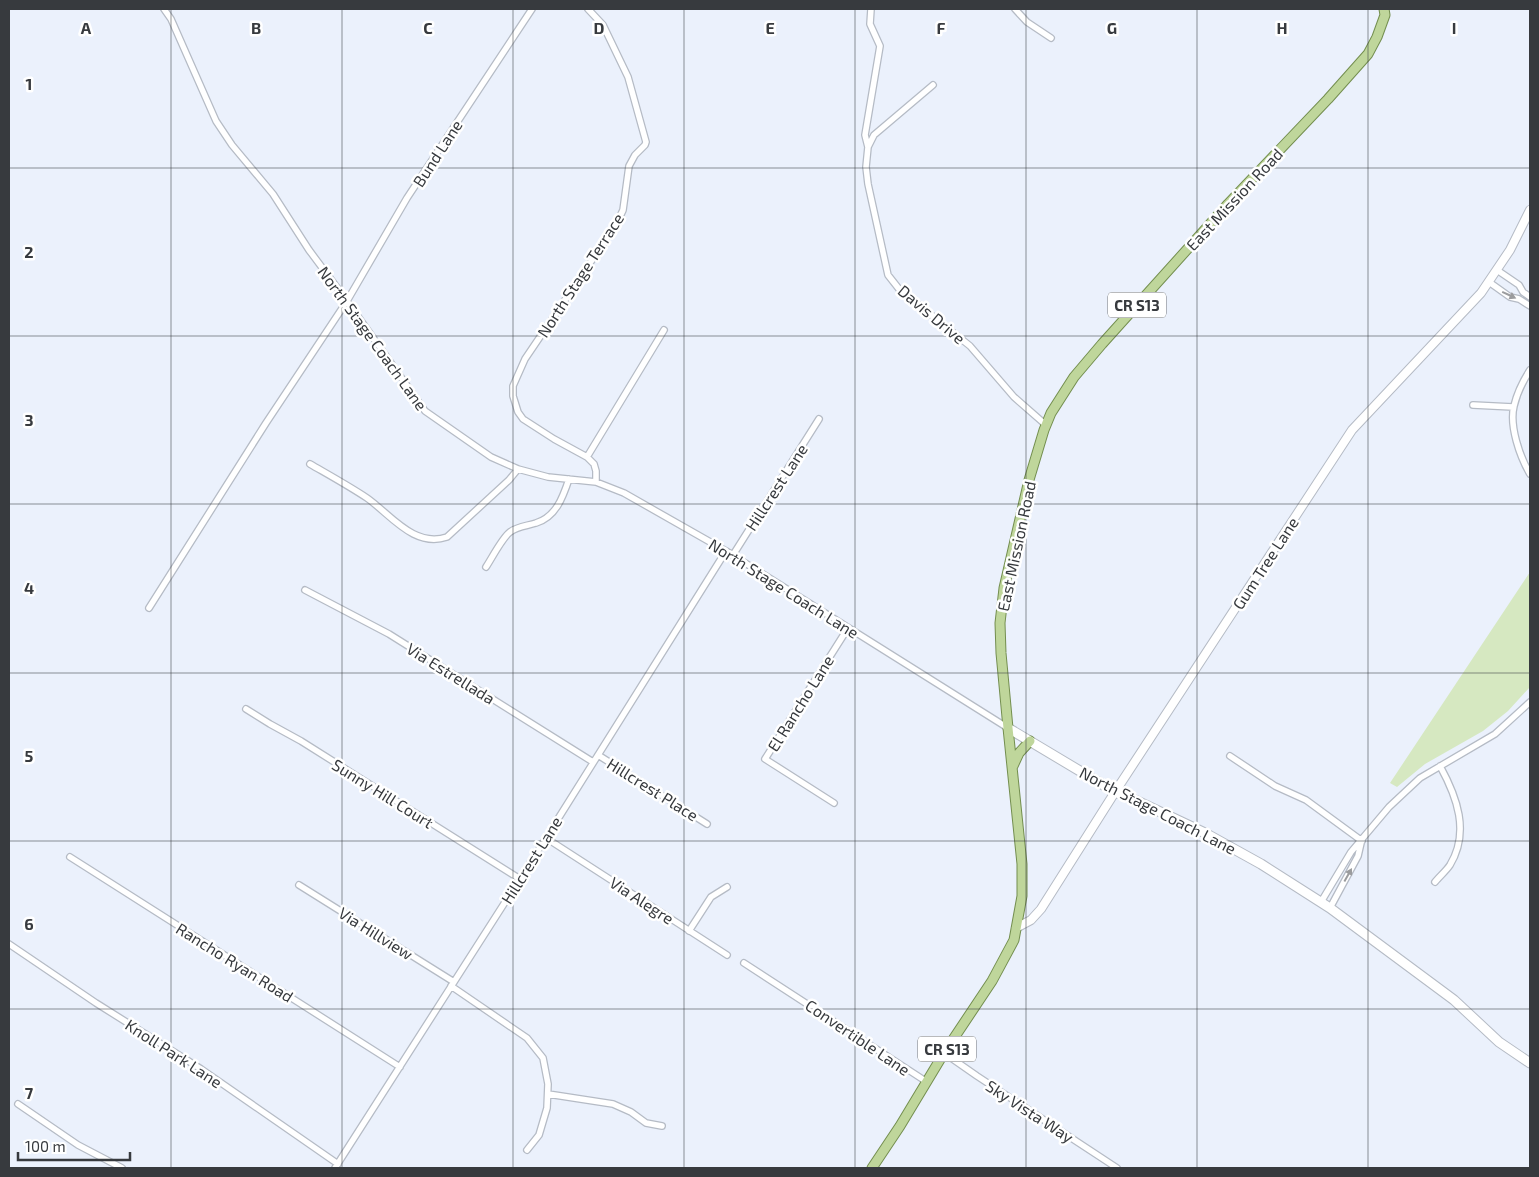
<svg xmlns="http://www.w3.org/2000/svg" width="1539" height="1177" viewBox="0 0 1539 1177" font-family="'Exo 2',sans-serif">
  <style>
    .green { fill: #d6e8c1 }
    .lines { fill: none; stroke-linecap: round; stroke-linejoin: round }
    .minor-casing { stroke: #b5bbc5; stroke-width: 8 }
    .tertiary-casing { stroke: #b5bbc5; stroke-width: 10 }
    .secondary-casing { stroke: #b5bbc5; stroke-width: 11 }
    .primary-casing { stroke: #738e4f; stroke-width: 11 }
    .minor { stroke: #fff; stroke-width: 5.5 }
    .tertiary { stroke: #fff; stroke-width: 8 }
    .secondary { stroke: #fff; stroke-width: 9 }
    .primary { stroke: #bfd69b; stroke-width: 9 }
    .oneway { fill: #9b9c9e }
    .grid { fill: none; stroke: #373a3e; stroke-width: 1; stroke-opacity: 0.55 }
    .labels { text-anchor: middle; dominant-baseline: central; stroke-width: 5; stroke-linejoin: round; paint-order: stroke }
    .shield { fill: #fff; stroke: #737578; stroke-width: 1 }
    .shield-label { font-size: 15px; font-weight: bold; fill: #373a3e }
    .street-label { font-size: 16px; fill: #373a3e; stroke: #fff }
    .grid-label { font-size: 16px; text-anchor: middle; font-weight: bold; fill: #373a3e; stroke: #fff; stroke-width: 5; stroke-linejoin: round; paint-order: stroke }
  </style>
  <rect width="100%" height="100%" fill="#ebf1fc"/>
  <path class="green" d="M 1530,572 L 1530,687 L 1508,711 L 1483,731 L 1425,764 L 1397,787 L 1390,783 Z"/>
  <g class="lines">
    <defs>
      <path id="minor" d="M 164,9 L 171,19 L 216,121 L 232,145 L 273,194 L 309,250 L 347,301 L 425,411 L 491,457 L 518,469 L 548,477 L 596,482 L 624,493 L 726,551 L 1008,728
        M 588,9 L 603,25 L 628,77 L 646,142 L 645,145 L 635,155 L 629,166 L 623,210 L 617,223 L 525,359 L 513,386 L 513,396 L 518,412 L 523,419 L 554,439 L 587,457 L 594,464 L 596,471 L 596,482
        M 1015,9 L 1027,22 L 1051,38
        M 933,85 L 874,135 L 868,147 L 866,167 L 868,184 L 888,275 L 899,289 L 970,346 L 1014,397 L 1046,425
        M 868,147 L 865,135 L 880,46 L 870,24 L 871,9
        M 1497,270 L 1519,285 L 1523,292 L 1530,297
        M 1489,282 L 1510,297 L 1519,299 L 1530,306
        M 1530,370 C 1523,381 1517,393 1514,406 C 1509,426 1520,457 1530,474
        M 1473,405 L 1513,407
        M 587,457 L 664,330
        M 310,464 C 329,475 349,486 367,498 C 391,515 414,548 447,537 L 509,480 L 518,469
        M 733,555 L 819,419
        M 486,567 C 492,558 502,538 510,532 C 518,526 527,526 536,523 C 556,517 563,497 569,479
        M 305,590 L 389,634 L 593,762
        M 149,608 L 266,423 L 347,301 L 407,198 L 532,9
        M 246,709 L 270,724 L 301,741 L 520,879
        M 598,755 L 707,824
        M 1230,756 L 1275,786 L 1306,800 L 1362,841
        M 834,803 L 765,759 L 848,628
        M 546,838 L 727,955
        M 70,857 L 400,1067
        M 1435,882 C 1439,877 1446,871 1450,865 C 1470,832 1457,797 1440,766
        M 299,885 L 454,982
        M 1321,902 L 1351,852 L 1389,807 L 1420,778 L 1495,734 L 1530,702
        M 1330,908 L 1358,856 L 1361,843
        M 689,931 L 711,897 L 727,887
        M 9,944 L 96,1003 L 201,1069 L 338,1164
        M 744,963 L 927,1082
        M 451,986 L 527,1038 L 543,1058 L 548,1084 L 547,1108 L 539,1135 L 527,1150
        M 944,1053 L 977,1076 L 1117,1168
        M 548,1094 L 613,1104 L 631,1112 L 646,1123 L 662,1126
        M 18,1104 L 78,1145 L 122,1168
        M 335,1168 L 546,838 L 726,551"/>
      <path id="tertiary" d="M 1016,928 L 1031,920 L 1041,909 L 1115,792 L 1352,430 L 1481,293 L 1510,250 L 1530,210"/>
      <path id="secondary" d="M 1008,728 L 1115,792 L 1135,800 L 1205,833 L 1261,864 L 1330,908 L 1454,1000 L 1499,1042 L 1530,1063"/>
      <path id="primary" d="M 1013,766 L 1019,753 L 1030,741
        M 872,1168 L 900,1126 L 944,1053 L 992,981 L 1014,940 L 1022,896 L 1022,864 L 1008,728 L 1001,653 L 1000,623 L 1004,588 L 1029,480 L 1044,430 L 1051,413 L 1074,377 L 1102,344 L 1228,204 L 1328,99 L 1368,54 L 1377,37 L 1385,15 L 1384,9"/>
    </defs>
    <use href="#minor" class="minor-casing"/>
    <use href="#tertiary" class="tertiary-casing"/>
    <use href="#secondary" class="secondary-casing"/>
    <use href="#primary" class="primary-casing"/>
    <use href="#minor" class="minor"/>
    <use href="#tertiary" class="tertiary"/>
    <use href="#secondary" class="secondary"/>
    <use href="#primary" class="primary"/>
  </g>
  <defs><path id="oneway-solid" d="M-6-.8H1V-3.2L6.5 0L1 3.2V.8H-6Z" transform="scale(1.25)"/></defs>
  <g class="oneway">
    <use href="#oneway-solid" transform="translate(1509 295) rotate(25)"/>
    <use href="#oneway-solid" transform="translate(1348 875) rotate(-61)"/>
  </g>
  <path class="grid" d="M 171,9 L 171,1168M 342,9 L 342,1168M 513,9 L 513,1168M 684,9 L 684,1168M 855,9 L 855,1168M 1026,9 L 1026,1168M 1197,9 L 1197,1168M 1368,9 L 1368,1168M 9,168 L 1530,168M 9,336 L 1530,336M 9,504 L 1530,504M 9,673 L 1530,673M 9,841 L 1530,841M 9,1009 L 1530,1009"/>
  <g class="labels">
    <g class="shield">
      <rect x="1108" y="292.5" width="58" height="25" rx="4"/>
      <rect x="918" y="1036.5" width="58" height="25" rx="4"/>
    </g>
    <g class="shield-label">
      <text x="1137" y="305">CR S13</text>
      <text x="947" y="1049">CR S13</text>
    </g>
    <g class="street-label">
      <text transform="translate(437 153) rotate(-57)">Bund Lane</text>
      <text transform="translate(1234 199) rotate(-47)">East Mission Road</text>
      <text transform="translate(580 275) rotate(-57)">North Stage Terrace</text>
      <text transform="translate(932 314) rotate(40)">Davis Drive</text>
      <text transform="translate(373 338) rotate(54)">North Stage Coach Lane</text>
      <text transform="translate(776 487) rotate(-57)">Hillcrest Lane</text>
      <text transform="translate(1016 546) rotate(-78)">East Mission Road</text>
      <text transform="translate(1265 563) rotate(-57)">Gum Tree Lane</text>
      <text transform="translate(784 588) rotate(32)">North Stage Coach Lane</text>
      <text transform="translate(451 673) rotate(32)">Via Estrellada</text>
      <text transform="translate(800 703) rotate(-58)">El Rancho Lane</text>
      <text transform="translate(653 789) rotate(32)">Hillcrest Place</text>
      <text transform="translate(383 793) rotate(32)">Sunny Hill Court</text>
      <text transform="translate(1158 810) rotate(27)">North Stage Coach Lane</text>
      <text transform="translate(531 860) rotate(-58)">Hillcrest Lane</text>
      <text transform="translate(642 900) rotate(33)">Via Alegre</text>
      <text transform="translate(376 933) rotate(32)">Via Hillview</text>
      <text transform="translate(235 962) rotate(32)">Rancho Ryan Road</text>
      <text transform="translate(858 1037) rotate(34)">Convertible Lane</text>
      <text transform="translate(174 1053) rotate(33)">Knoll Park Lane</text>
      <text transform="translate(1030 1111) rotate(33)">Sky Vista Way</text>
    </g>
  </g>
  <g class="grid-label">
    <text x="86" y="34">A</text>
    <text x="256" y="34">B</text>
    <text x="428" y="34">C</text>
    <text x="599" y="34">D</text>
    <text x="770" y="34">E</text>
    <text x="941" y="34">F</text>
    <text x="1112" y="34">G</text>
    <text x="1282" y="34">H</text>
    <text x="1454" y="34">I</text>
    <text x="29" y="90">1</text>
    <text x="29" y="258">2</text>
    <text x="29" y="426">3</text>
    <text x="29" y="594">4</text>
    <text x="29" y="762">5</text>
    <text x="29" y="930">6</text>
    <text x="29" y="1099">7</text>
  </g>
  <rect width="1539" height="1177" fill="none" stroke="#373a3e" stroke-width="20"/>
  <path d="M18 1152v8h112v-8" fill="none" stroke="#373a3e" stroke-width="2.5"/>
  <text x="25" y="1152" font-size="15" fill="#373a3e" stroke="#ffffff" stroke-width="4" paint-order="stroke">100 m</text>
</svg>
